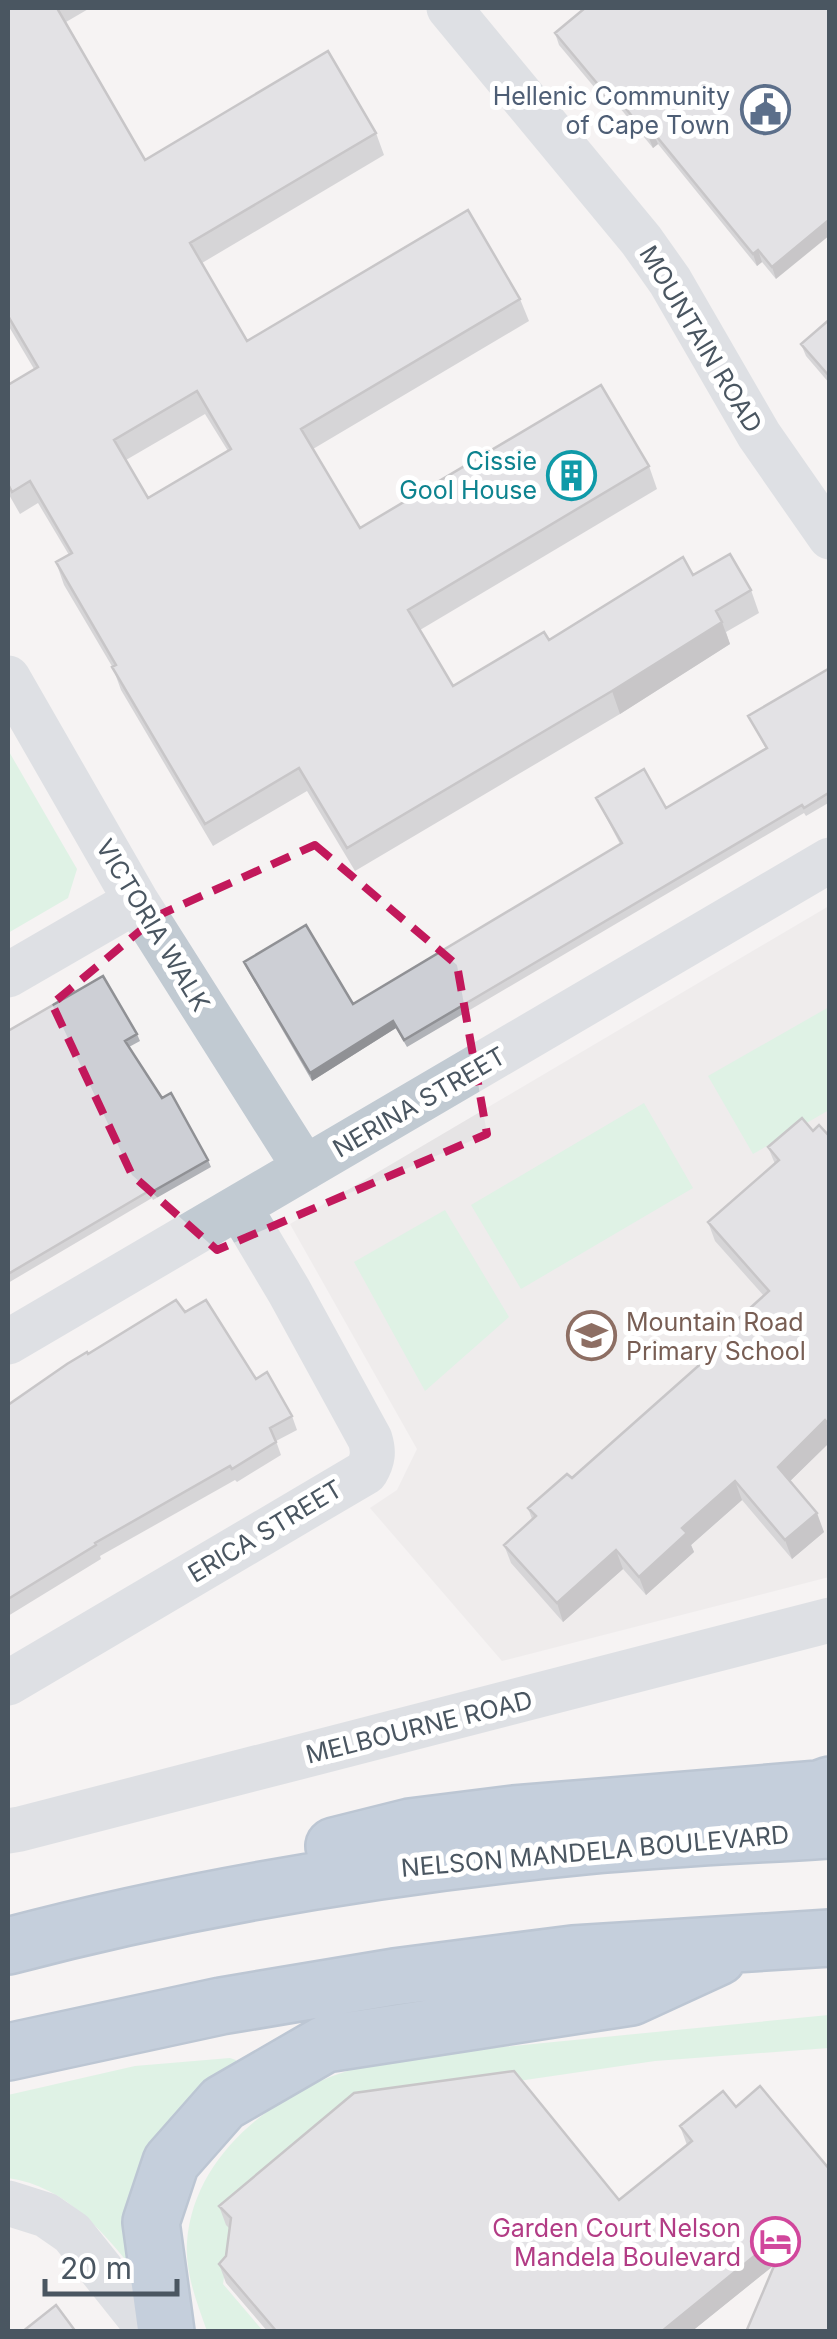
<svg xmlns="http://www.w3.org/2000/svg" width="837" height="2339" viewBox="0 0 837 2339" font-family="Inter,sans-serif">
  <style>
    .education { fill: #e6e4e5 }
    .green { fill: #c3f1d5 }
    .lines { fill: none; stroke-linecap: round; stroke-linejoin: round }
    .motorway-casing { stroke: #7690ad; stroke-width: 60 }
    .minor { stroke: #c1cad2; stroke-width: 45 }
    .motorway { stroke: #8ba5c1; stroke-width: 55 }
    .wall { fill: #b0b2b7; fill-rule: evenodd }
    .shaded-wall { fill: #909195 }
    .building { fill: #cdcfd5; stroke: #909195; stroke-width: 2.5; fill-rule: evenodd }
    .marked { fill: none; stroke: #c2185b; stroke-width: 8; stroke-dasharray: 20 12; stroke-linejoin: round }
    .labels { text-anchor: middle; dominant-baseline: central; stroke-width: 10; stroke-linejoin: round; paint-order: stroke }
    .service-label { font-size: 25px; fill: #4e5e75; stroke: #fff; text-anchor: end }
    .street-label { font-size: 25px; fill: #4a5661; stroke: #fff }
    .culture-label { font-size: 25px; fill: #0d838f; stroke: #fff; text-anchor: end }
    .education-label { font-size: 25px; fill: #785e54; stroke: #fff; text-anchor: start }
    .hotel-label { font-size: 25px; fill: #b23c85; stroke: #fff; text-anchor: end }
  </style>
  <rect width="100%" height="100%" fill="#f5f3f3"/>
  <path class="education" d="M 829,906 L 829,1577 L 502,1661 L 370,1508 L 397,1490 L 417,1449 L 290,1224 Z"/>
  <path class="green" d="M 8,750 L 77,869 L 68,898 L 8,933 Z
    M 829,1007 L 829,1110 L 753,1154 L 708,1076 Z
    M 644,1103 L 693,1188 L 521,1289 L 471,1205 Z
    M 445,1210 L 509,1317 L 425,1391 L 354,1262 Z
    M 829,2015 L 829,2048 L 655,2061 L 477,2087 L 229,2243 L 223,2284 L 263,2331 L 207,2331 C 197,2303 185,2273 187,2242 C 193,2163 260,2105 330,2077 C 356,2067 384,2062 411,2056 Z
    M 230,2058 L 236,2060 L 236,2063 L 221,2073 L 141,2279 C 106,2235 67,2186 8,2178 L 8,2095 L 135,2066 Z"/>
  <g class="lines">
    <defs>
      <path id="motorway" d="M 334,1846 L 410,1827 L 514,1814 L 819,1789 L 830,1785
        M 8,1946 C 196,1896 391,1865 586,1846 C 667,1838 748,1835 830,1830
        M 8,2052 L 221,2006 L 394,1977 L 573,1954 L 830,1938
        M 166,2332 L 151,2222 L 171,2162 L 223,2103 L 325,2044 L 631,1997 L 718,1957"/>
    </defs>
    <use href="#motorway" class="motorway-casing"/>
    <path class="minor" d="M 449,8 L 641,240 L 670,281 L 759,435 L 830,537
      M 8,678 L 136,901 L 305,1168
      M 8,975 L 136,901
      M 8,1342 L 830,860
      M 8,1683 L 366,1472 C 373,1460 374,1452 370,1439 L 289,1291 L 239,1207
      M 8,1831 L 20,1829 L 830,1620
      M 8,2203 L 46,2215 L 72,2233 L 151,2332"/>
    <use href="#motorway" class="motorway"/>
  </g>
  <path class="wall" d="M 8,8 L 90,8 L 66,22 L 145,160 L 376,133 L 384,155 L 202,263 L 247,341 L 520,299 L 529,321 L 313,449 L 360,528 L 649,466 L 657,489 L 420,630 L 453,686 L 693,575 L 751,590 L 759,613 L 726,632 L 730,644 L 620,714 L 355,871 L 307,791 L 213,846 L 121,690 L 113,668 L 64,585 L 56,562 L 69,555 L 38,503 L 20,514 L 8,493 L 8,385 L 34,369 L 8,325 ZM 205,414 L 228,451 L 148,498 L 126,460 Z
    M 830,8 L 776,279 L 762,262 L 757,266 L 658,144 L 653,148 L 610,96 L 605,100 L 559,45 L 555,33 Z
    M 830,319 L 830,384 L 806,356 L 801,344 Z
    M 830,668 L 830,802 L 806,816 L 804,813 L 407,1047 L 396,1028 L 312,1081 L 247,969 L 244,962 L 353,1004 L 620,844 L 596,798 L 666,808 L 766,749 L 748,716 Z
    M 8,1031 L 137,1034 L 140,1041 L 129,1047 L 162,1098 L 208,1160 L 211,1167 L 153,1200 L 152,1198 L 8,1283 Z
    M 813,1131 L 830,1137 L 830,1442 L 790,1481 L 824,1532 L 792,1559 L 742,1500 L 691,1545 L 694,1552 L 646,1595 L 623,1569 L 563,1622 L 511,1563 L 504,1545 L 532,1519 L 528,1508 L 572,1478 L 730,1338 L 727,1329 L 764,1296 L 715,1241 L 708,1222 L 775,1164 L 768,1147 Z
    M 185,1312 L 256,1379 L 292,1416 L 297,1430 L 276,1441 L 281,1455 L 237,1482 L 235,1480 L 100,1556 L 101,1559 L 8,1616 L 8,1405 L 88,1354 Z
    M 723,2091 L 775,2264 L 691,2332 L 268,2332 L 226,2283 L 219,2264 L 226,2256 L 230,2229 L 226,2225 L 219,2206 L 619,2200 L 687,2145 L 680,2126 Z"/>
  <path class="shaded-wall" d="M 606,84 L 610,96 L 605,100 L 601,88 Z
    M 653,132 L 658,144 L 653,148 L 648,136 Z
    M 830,219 L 830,235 L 776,279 L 772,267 Z
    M 758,250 L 762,262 L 757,266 L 753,254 Z
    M 722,622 L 730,644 L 620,714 L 612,691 Z
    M 393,1021 L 396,1028 L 312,1081 L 310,1073 Z
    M 825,1420 L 830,1433 L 830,1442 L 785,1486 L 778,1467 Z
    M 735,1481 L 742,1500 L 691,1545 L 694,1552 L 646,1595 L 639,1577 L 682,1528 Z
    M 817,1513 L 824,1532 L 792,1559 L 785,1540 Z
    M 616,1550 L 623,1569 L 563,1622 L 557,1603 Z
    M 791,2226 L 798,2246 L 691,2332 L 661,2332 Z"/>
  <path class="building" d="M 8,8 L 57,8 L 145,160 L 328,51 L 376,133 L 190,243 L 247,341 L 468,210 L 520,299 L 301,429 L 360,528 L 601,385 L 649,466 L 408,610 L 453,686 L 544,632 L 549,640 L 683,557 L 693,575 L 730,554 L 751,590 L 716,611 L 722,622 L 612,691 L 347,848 L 299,768 L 205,824 L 112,667 L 116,665 L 56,562 L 72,553 L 30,481 L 12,492 L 8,484 L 8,385 L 38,367 L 8,316 ZM 197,391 L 231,449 L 148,498 L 114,440 Z
    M 585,8 L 830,8 L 830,219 L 772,267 L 758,250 L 753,254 L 653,132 L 648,136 L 606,84 L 601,88 L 555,33 Z
    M 830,319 L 830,377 L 801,344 Z
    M 830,668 L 830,792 L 804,808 L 802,805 L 404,1040 L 393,1021 L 310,1073 L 244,962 L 306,925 L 353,1004 L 622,843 L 596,798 L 644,769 L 666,808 L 767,748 L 748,716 Z
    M 103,976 L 137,1034 L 125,1041 L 162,1098 L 171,1093 L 208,1160 L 150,1193 L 149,1191 L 8,1274 L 8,1031 Z
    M 802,1118 L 813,1131 L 819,1125 L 830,1137 L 830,1426 L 825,1420 L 778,1467 L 817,1513 L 785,1540 L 735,1481 L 682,1528 L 687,1533 L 639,1577 L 616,1550 L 557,1603 L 504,1545 L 536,1516 L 528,1508 L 567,1474 L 572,1478 L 732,1336 L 727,1329 L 769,1291 L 708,1222 L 779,1160 L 768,1147 Z
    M 176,1300 L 185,1312 L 206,1300 L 256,1379 L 267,1372 L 292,1416 L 270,1428 L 276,1442 L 232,1469 L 230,1466 L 95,1543 L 96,1545 L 8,1599 L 8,1405 L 67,1364 L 87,1352 L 88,1354 Z
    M 514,2071 L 619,2200 L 692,2141 L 680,2126 L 723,2091 L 736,2107 L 760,2086 L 830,2170 L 830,2332 L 746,2332 L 791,2226 L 661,2332 L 277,2332 L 219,2264 L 226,2256 L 231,2218 L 219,2206 L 354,2093 Z
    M 56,2305 L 76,2332 L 22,2332 Z"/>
  <path d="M0 0H837V2339H0ZM 315,845 L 457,965 L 487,1134 L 217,1250 L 132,1175 L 52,1004 L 159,915 Z" fill="#f5f3f3" fill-opacity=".55" fill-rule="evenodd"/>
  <path class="marked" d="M 315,845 L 457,965 L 487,1134 L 217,1250 L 132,1175 L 52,1004 L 159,915 Z"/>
  <defs>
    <symbol id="civic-ring" viewBox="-11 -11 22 22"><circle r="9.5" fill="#fff" stroke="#5c6f8a" stroke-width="1.5"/><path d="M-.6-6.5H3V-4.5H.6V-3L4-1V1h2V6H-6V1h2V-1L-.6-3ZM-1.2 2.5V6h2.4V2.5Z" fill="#5c6f8a"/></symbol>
    <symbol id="building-ring" viewBox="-11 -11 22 22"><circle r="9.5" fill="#fff" stroke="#0f9aa8" stroke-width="1.5"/><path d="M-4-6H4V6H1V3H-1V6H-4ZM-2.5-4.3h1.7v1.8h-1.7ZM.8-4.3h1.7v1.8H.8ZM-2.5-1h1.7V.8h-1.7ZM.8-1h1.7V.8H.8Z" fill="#0f9aa8"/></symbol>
    <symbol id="school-ring" viewBox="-11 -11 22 22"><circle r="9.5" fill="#fff" stroke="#8d6e63" stroke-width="1.5"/><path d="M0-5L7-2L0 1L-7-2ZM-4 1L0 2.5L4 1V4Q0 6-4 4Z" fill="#8d6e63"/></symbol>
    <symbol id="hotel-ring" viewBox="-11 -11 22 22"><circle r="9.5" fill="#fff" stroke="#d1479c" stroke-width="1.5"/><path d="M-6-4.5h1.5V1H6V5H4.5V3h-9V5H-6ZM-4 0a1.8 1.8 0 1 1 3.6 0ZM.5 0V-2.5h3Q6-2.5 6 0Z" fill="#d1479c"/></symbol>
  </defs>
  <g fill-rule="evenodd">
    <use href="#civic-ring" x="738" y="82" width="55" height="55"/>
    <use href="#building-ring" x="544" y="448" width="55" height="55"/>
    <use href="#school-ring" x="564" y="1308" width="55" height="55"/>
    <use href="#hotel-ring" x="748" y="2214" width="55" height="55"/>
  </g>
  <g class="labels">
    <g class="service-label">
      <text x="730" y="96">Hellenic Community<tspan x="730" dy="29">of Cape Town</tspan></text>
    </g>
    <g class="street-label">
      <text transform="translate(701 339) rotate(59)">MOUNTAIN ROAD</text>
      <text transform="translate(153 925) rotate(59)">VICTORIA WALK</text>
      <text transform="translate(419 1102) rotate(-30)">NERINA STREET</text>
      <text transform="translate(265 1531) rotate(-31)">ERICA STREET</text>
      <text transform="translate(419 1727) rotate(-14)">MELBOURNE ROAD</text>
      <text transform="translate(595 1851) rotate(-5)">NELSON MANDELA BOULEVARD</text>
    </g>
    <g class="culture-label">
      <text x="537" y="461">Cissie<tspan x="537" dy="29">Gool House</tspan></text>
    </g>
    <g class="education-label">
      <text x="626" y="1322">Mountain Road<tspan x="626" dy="29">Primary School</tspan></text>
    </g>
    <g class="hotel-label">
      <text x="741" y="2228">Garden Court Nelson<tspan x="741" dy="29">Mandela Boulevard</tspan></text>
    </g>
  </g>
  <rect width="837" height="2339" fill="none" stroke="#4a5661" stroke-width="20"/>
  <path d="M45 2279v15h132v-15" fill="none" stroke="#4a5661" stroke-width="5"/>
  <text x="60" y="2279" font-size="30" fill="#4a5661" stroke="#ffffff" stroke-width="8" paint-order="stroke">20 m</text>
</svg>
